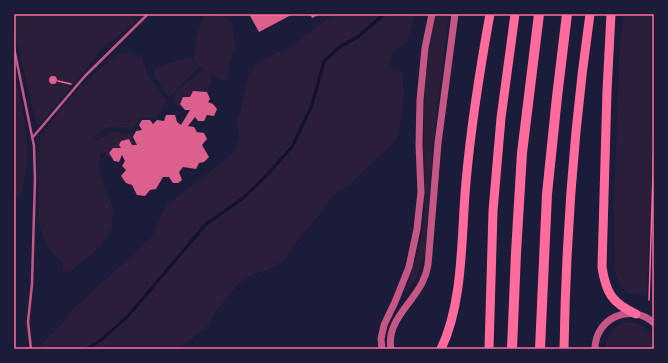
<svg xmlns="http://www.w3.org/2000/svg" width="668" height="363" viewBox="0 0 668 363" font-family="Commissioner,sans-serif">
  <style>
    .green { fill: #2a1e3b }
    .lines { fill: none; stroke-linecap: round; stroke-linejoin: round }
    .stream { stroke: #12122b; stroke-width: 3 }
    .building { fill: #dd5f8e }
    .path { stroke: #ff6b9d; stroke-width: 1.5 }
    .service { stroke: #c65784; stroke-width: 2.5 }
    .tertiary { stroke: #c65784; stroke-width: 7 }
    .trunk { stroke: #ff6b9d; stroke-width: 9 }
    .motorway { stroke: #ff6b9d; stroke-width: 10 }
    .neatline { fill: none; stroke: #ff6b9d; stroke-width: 1.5 }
  </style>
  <rect width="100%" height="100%" fill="#1b1b3a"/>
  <path class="green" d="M 14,14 L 143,14 L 128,29 L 105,45 L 40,124 L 36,124 L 14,28 Z
    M 209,14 L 221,14 L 232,23 L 235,48 L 230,61 L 227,77 L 221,81 L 209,71 C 213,78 211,86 207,92 L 190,97 L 183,97 L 180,104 L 185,110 L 173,102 C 175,86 194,80 204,68 L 199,67 C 190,78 180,83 173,95 L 168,96 L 154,75 L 153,68 L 179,60 L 194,58 C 195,44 196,22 209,14 Z
    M 334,14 L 415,14 L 407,43 L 394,50 L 390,63 L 393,70 L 403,71 L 404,96 L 403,109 L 398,136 L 392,144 L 350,184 L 333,196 L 317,218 L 302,234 L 284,260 L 267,270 L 251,275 L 237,285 L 217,310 L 205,329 L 177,349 L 38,349 L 45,340 L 58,328 L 73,309 L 151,238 L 160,217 L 167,205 L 226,159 L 236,148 L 239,136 L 237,123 L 241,107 L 248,77 L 254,67 L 263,60 L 275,53 L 293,47 L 304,36 Z
    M 436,14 L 449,14 L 435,126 L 425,253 L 418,276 L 404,296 C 412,273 419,250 423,226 C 427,198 424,169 424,141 C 423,99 426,55 436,14 Z
    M 624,14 L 654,14 L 654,92 L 647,293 L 644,295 L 626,293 L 617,280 L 615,269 L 614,207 L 619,56 Z
    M 125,52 L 142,56 L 147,73 L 162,95 L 167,99 L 166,103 L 156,117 L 141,117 L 134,128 L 108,127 L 94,137 L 97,141 L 112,131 L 134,134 L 133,137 L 137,145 L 132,145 L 129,139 L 121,141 L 119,145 L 121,148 L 113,148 L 109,153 L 112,158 L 100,153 L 99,165 L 103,183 L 113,208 L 112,229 L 102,245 L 69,273 L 63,271 L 62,261 L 54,255 L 46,245 L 39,222 L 39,165 L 40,135 L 70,98 L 96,72 L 116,55 Z
    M 14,72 C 21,100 28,129 27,158 C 26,170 24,182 22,195 L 14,198 Z
    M 654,220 L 654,298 L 652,297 Z
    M 627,322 C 644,323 654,332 654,349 L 606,349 C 605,334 614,326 627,322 Z"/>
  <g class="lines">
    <path class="stream" d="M 87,349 L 101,340 L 128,316 L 206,224 L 242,199 L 264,178 L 292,147 L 312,105 L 324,61 L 340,47 L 359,36 L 384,14"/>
  </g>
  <path class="building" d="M 249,14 L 293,14 L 259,32 Z
    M 310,14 L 320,14 L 312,18 Z
    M49 80a4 4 0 1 1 8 0a4 4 0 1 1-8 0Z
    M 193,91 L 207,92 L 210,99 L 208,102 L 213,104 L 217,109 L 214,116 L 207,115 L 204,121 L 198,121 L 195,117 L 188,126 L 194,127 L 197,132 L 204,133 L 207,139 L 202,145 L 209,157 L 204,162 L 199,163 L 196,169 L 183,167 L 179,172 L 182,180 L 178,183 L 173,183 L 169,177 L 163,177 L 156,189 L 150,190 L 145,196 L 137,195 L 132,185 L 126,183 L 121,176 L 126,170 L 122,166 L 125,161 L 122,155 L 119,162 L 114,161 L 109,153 L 113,148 L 121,148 L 119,145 L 121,141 L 129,139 L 132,145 L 137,145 L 133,137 L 136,131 L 142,130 L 139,125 L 142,120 L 150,120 L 153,124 L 157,120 L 164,121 L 166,115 L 175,115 L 177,122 L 181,125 L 190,110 L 185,110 L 180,104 L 183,97 L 190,97 Z"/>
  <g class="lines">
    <path class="path" d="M 58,81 L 71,84
      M 649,300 L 654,142"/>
    <path class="service" d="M 14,48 L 34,146 L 35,179 L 32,284 L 28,322 L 31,349
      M 33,137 L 85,76 L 148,14"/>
    <path class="tertiary" d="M 382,349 L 381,339 L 384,325 L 395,302 L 409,267 L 417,229 L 421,192 L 419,145 L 420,100 L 425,48 L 432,14
      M 391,349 C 386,322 411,305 422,283 C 425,277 427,271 428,265 L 438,143 L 455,14
      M 595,349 C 595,318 631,302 654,323"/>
    <path class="trunk" d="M 611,14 L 607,91 L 602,267 C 606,293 612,303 636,314
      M 441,349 C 464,301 461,235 466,182 C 471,126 480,69 490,14
      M 489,349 L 493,211 L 501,118 L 515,14
      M 564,349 C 566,237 574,125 590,14"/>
    <path class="motorway" d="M 512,349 L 516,253 L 522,153 L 539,14
      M 540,349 L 547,194 L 557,97 L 567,14"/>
  </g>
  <rect width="668" height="363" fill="none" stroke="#1b1b3a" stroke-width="30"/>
  <rect x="15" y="15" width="638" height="333" class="neatline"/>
</svg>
